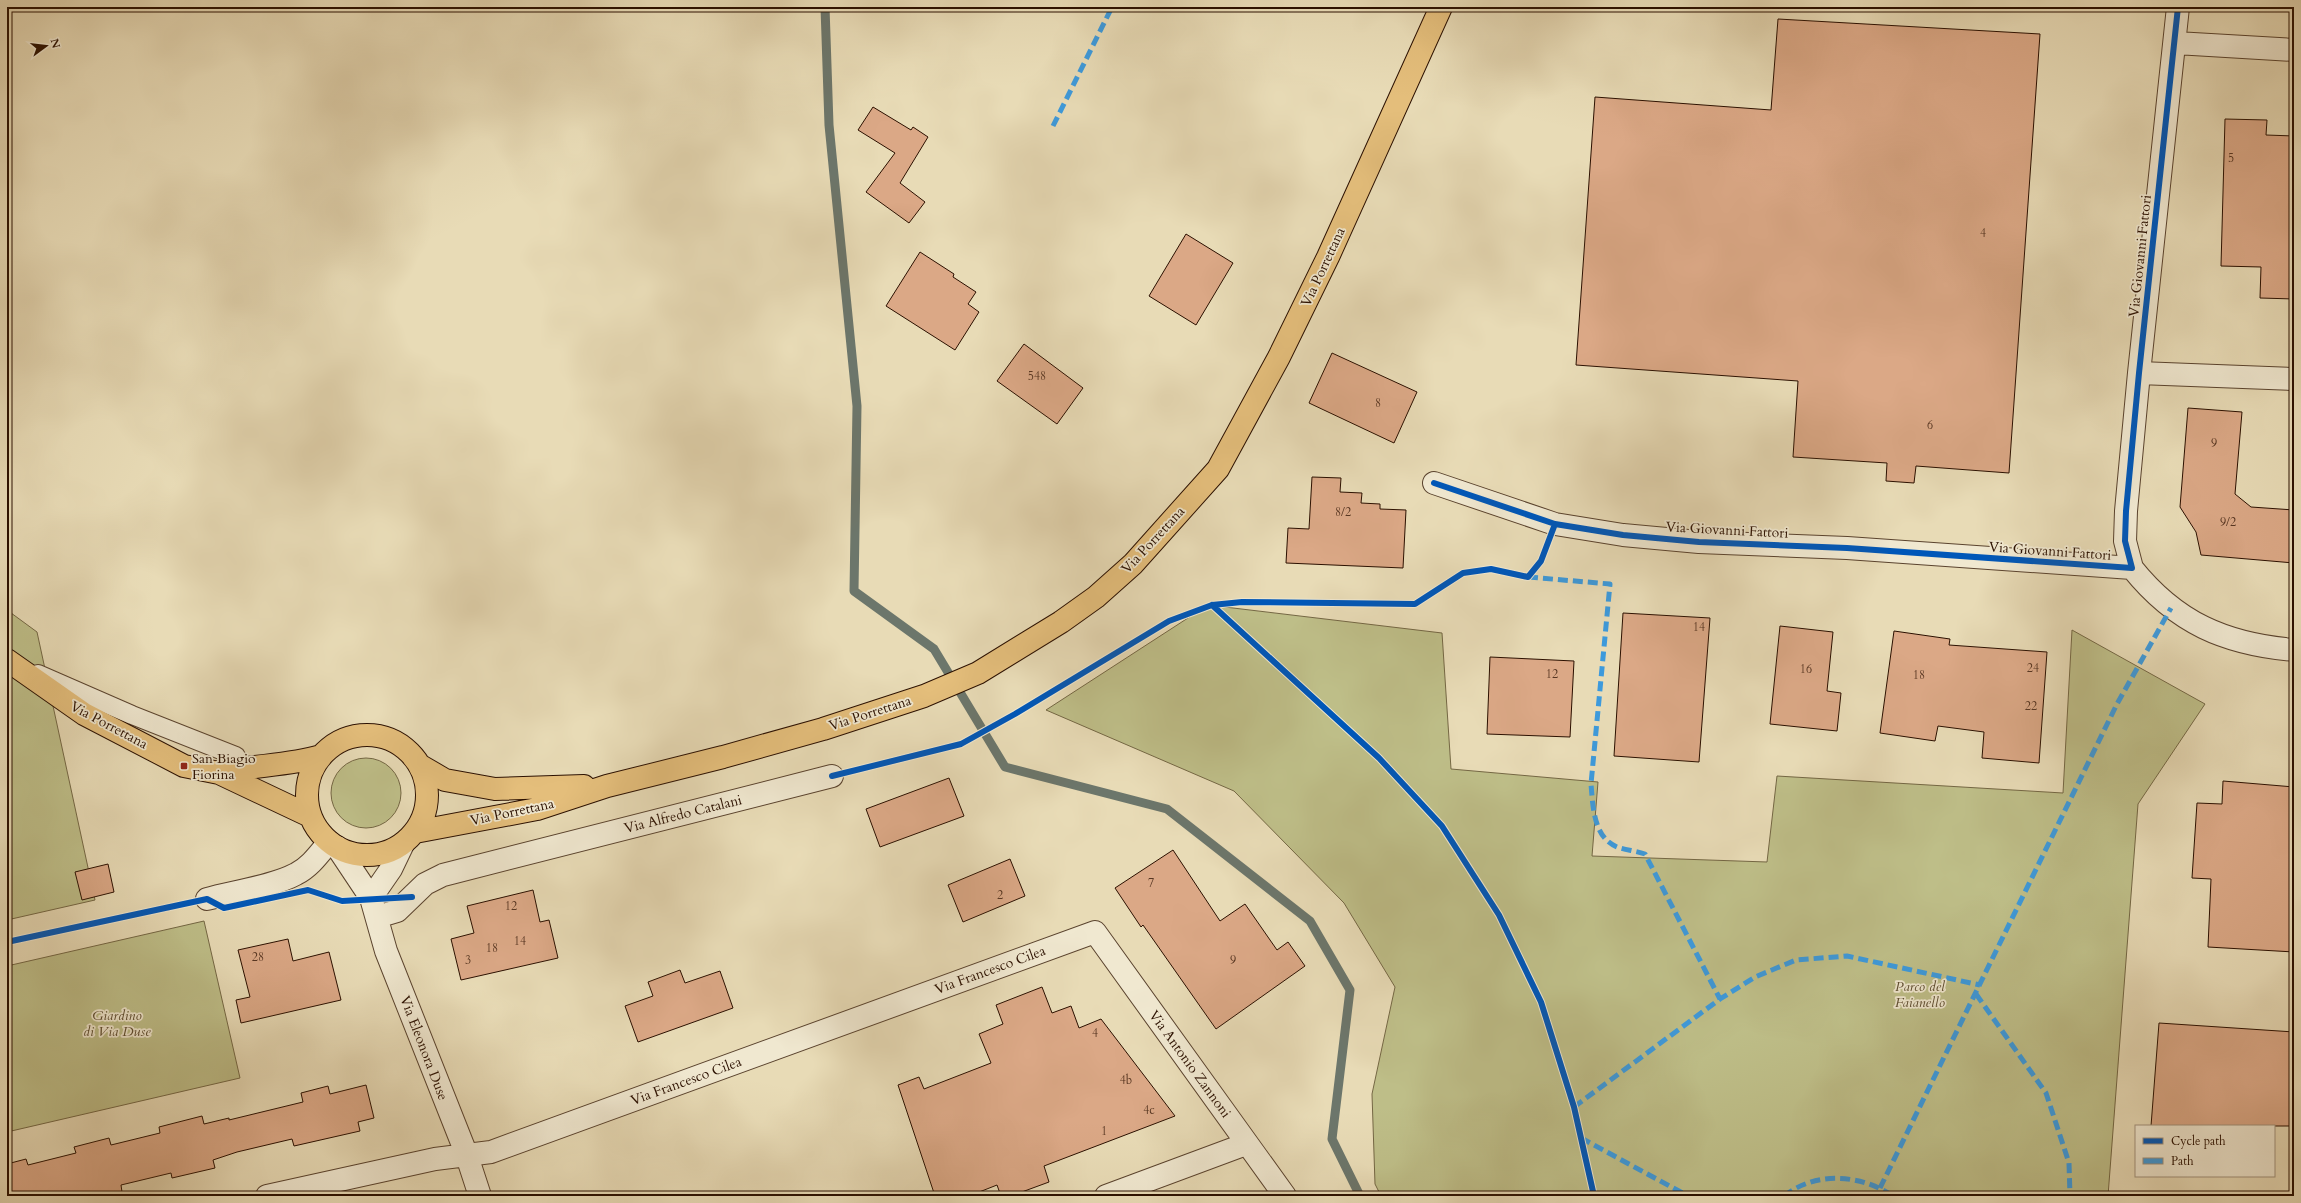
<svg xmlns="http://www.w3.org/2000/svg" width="2301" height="1203" viewBox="0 0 2301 1203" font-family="Cardo,serif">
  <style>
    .green { fill: #bebe88; stroke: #746744 }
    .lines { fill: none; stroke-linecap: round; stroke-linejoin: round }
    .stream { stroke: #6c766b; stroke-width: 9 }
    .building { fill: #dba886; stroke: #2b1000 }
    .service-casing { stroke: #5a432e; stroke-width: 20 }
    .minor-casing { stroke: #5a432e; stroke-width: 24 }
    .primary-casing { stroke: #2b1000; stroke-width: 24 }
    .service { stroke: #f0e8d0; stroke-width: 18 }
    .minor { stroke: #f0e8d0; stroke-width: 22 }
    .primary { stroke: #e4be7b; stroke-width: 22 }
    .quiet { stroke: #3d9adc; stroke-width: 5; stroke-dasharray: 10 5; stroke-linecap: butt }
    .cycleway-casing { stroke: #f0e8d0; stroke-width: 8 }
    .cycleway { stroke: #0057b8; stroke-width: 6 }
    .poi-dot { fill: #8f2418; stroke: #f0e8d0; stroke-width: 1.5 }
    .labels { text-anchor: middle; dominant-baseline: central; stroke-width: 3.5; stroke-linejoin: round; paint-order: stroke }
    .number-label { font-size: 12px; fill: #573622 }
    .street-label { font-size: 14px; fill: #2b1000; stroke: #f0e8d0 }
    .poi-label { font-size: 14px; fill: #2b1000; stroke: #f0e8d0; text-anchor: start }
    .park-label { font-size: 14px; font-style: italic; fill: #5e4d30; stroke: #f0e8d0 }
  </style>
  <rect width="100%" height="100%" fill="#e8dbb6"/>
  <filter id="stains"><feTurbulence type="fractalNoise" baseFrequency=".005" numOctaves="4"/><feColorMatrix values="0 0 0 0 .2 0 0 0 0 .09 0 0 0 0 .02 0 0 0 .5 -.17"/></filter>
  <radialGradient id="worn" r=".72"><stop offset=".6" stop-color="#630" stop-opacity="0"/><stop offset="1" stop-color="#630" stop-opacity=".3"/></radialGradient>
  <path class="green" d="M 1208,605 L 1442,633 L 1451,769 L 1598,782 L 1592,856 L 1767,862 L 1777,776 L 2063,793 L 2072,630 L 2205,704 L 2138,804 L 2108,1196 L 1381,1196 L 1375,1184 L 1372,1094 L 1395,987 L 1344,903 L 1234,791 L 1046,710 Z
    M 7,610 L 37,632 L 95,900 L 7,920 Z
    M331 793a35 35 0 1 1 70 0a35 35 0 1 1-70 0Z
    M 204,921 L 240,1078 L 7,1132 L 7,966 Z"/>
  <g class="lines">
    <path class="stream" d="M 825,7 L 829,125 L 857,406 L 854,591 L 934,649 L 1005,767 L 1167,809 L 1310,921 L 1350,990 L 1332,1139 L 1360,1196"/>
  </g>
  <path class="building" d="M 1778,19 L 2040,34 L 2009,473 L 1916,466 L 1914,483 L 1886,481 L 1887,463 L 1793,457 L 1798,381 L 1576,365 L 1595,97 L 1771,110 Z
    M 873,107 L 911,130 L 913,127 L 928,137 L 900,183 L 925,202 L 909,223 L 866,192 L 895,153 L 858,130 Z
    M 2225,119 L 2267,120 L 2266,135 L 2294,136 L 2294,299 L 2260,298 L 2261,267 L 2221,266 Z
    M 1186,234 L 1233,263 L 1196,325 L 1149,296 Z
    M 920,252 L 954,274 L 953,277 L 976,292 L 968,304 L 979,312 L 955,350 L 886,306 Z
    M 1024,344 L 1083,388 L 1057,424 L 997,381 Z
    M 1332,353 L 1417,392 L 1394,443 L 1309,403 Z
    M 2188,408 L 2242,412 L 2235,494 L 2251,507 L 2294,510 L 2294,563 L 2201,555 L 2196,532 L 2180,507 Z
    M 1312,477 L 1341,478 L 1340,492 L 1362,493 L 1361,503 L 1380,504 L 1380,509 L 1406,510 L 1403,568 L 1286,563 L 1288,528 L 1309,529 Z
    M 1623,613 L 1710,618 L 1699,762 L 1614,756 Z
    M 1780,626 L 1833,632 L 1827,691 L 1841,693 L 1837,731 L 1770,724 Z
    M 1894,631 L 1950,639 L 1949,645 L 2047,652 L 2039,763 L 1982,758 L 1984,732 L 1938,726 L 1935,741 L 1880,733 Z
    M 1490,657 L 1574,661 L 1570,737 L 1487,734 Z
    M 949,778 L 964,816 L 880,847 L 866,809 Z
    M 2223,781 L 2294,787 L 2294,952 L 2208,947 L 2211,879 L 2192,878 L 2197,803 L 2222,804 Z
    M 1173,850 L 1220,921 L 1245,904 L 1277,950 L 1288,942 L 1305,966 L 1216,1029 L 1143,925 L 1141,927 L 1115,888 Z
    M 1010,859 L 1025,896 L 963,922 L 948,885 Z
    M 108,864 L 114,892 L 82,900 L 75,872 Z
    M 533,890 L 540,922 L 549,920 L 558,958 L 461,980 L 451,939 L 474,933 L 467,906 Z
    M 288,939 L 293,961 L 329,952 L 341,1000 L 241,1023 L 236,1000 L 250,997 L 238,950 Z
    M 680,970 L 685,983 L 720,971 L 733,1008 L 638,1042 L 625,1006 L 653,996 L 648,982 Z
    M 1042,987 L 1052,1013 L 1071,1006 L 1079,1028 L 1101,1019 L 1175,1116 L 1044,1166 L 1049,1182 L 1011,1196 L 1001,1196 L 997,1185 L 969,1196 L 935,1196 L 898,1085 L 919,1077 L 924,1089 L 991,1063 L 979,1034 L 1003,1024 L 996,1005 Z
    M 2159,1023 L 2294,1032 L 2294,1126 L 2151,1126 Z
    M 366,1085 L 374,1118 L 358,1122 L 360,1131 L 294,1146 L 292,1139 L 237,1152 L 213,1160 L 215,1168 L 172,1178 L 171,1173 L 121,1185 L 122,1192 L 108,1196 L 7,1196 L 7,1164 L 26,1159 L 28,1165 L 76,1153 L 74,1147 L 109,1138 L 111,1145 L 160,1133 L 159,1127 L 202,1116 L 204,1124 L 229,1118 L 229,1120 L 303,1102 L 301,1093 L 328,1086 L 330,1094 Z"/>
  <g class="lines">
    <defs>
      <path id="service" d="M 38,674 L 132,715 L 236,756 L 241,768"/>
      <path id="minor" d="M 2176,43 L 2294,50
        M 2139,373 L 2294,379
        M 1434,483 L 1555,524 L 1623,535 L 1699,542 L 1847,548 L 2132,568 L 2125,541 L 2126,511 L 2139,373 L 2178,7
        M 2132,568 C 2176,623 2225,644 2294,650
        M 337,847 L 371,898 L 386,951 L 466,1153 L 480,1196
        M 371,898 L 391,869 L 403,844
        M 207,899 C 232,892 274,886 296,874 C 310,867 319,854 329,842
        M 377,917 L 397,911 L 425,884 L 443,875 L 832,776
        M 267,1196 L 435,1159 L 491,1152 L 1095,932 L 1285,1196
        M 1106,1196 L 1246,1144"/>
      <path id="primary" d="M 7,660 L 84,714 L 184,766 L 219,773 L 310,816
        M307 795a60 60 0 1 1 120 0a60 60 0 1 1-120 0Z
        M 421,766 L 445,780 L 495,789 L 584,786
        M 219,773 C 252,765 287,766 321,756
        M 415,832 L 537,809 L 607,786 L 723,757 L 823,729 L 924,696 L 978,673 L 1061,622 L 1096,597 L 1133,564 L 1218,469 L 1279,357 L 1328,257 L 1441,7"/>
    </defs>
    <use href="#service" class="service-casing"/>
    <use href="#minor" class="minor-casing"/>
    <use href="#primary" class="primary-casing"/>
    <use href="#service" class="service"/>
    <use href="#minor" class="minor"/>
    <use href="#primary" class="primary"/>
    <path class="quiet" d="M 1053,126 L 1112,7
      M 1528,577 L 1610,584 L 1591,784 C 1593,806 1593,837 1617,847 C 1626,850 1636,851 1645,854 L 1720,999
      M 1976,994 L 2046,1093 L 2069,1163 L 2070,1196
      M 1574,1107 L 1720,999 L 1755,977 L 1796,960 L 1847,956 L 1980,985
      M 1581,1138 L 1688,1196
      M 1880,1188 L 2117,704 L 2171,608
      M 1784,1196 C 1816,1171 1860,1174 1893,1196"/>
    <defs>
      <path id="cycleway" d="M 1434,483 L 1555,524 L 1623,535 L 1699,542 L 1847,548 L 2132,568 L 2125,541 L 2126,511 L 2139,373 L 2178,7
        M 1212,605 L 1379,758 L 1442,826 L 1499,915 L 1541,1002 L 1574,1107 L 1594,1196
        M 832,776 L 961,744 L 1015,714 L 1169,621 L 1212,605 L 1242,602 L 1415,604 L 1463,573 L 1491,569 L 1528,577 L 1541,561 L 1555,524
        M 7,942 L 207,899 L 224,908 L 308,890 L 342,901 L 412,897"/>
    </defs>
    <use href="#cycleway" class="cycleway-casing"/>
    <use href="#cycleway" class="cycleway"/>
  </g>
  <rect class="poi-dot" x="180" y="762" width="8" height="8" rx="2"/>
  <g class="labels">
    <g class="number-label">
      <text x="2231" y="158">5</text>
      <text x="1983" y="233">4</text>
      <text x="1037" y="376">548</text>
      <text x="1378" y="403">8</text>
      <text x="1930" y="425">6</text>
      <text x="2214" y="443">9</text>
      <text x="1343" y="512">8/2</text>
      <text x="2228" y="522">9/2</text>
      <text x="1699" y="627">14</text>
      <text x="2033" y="668">24</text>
      <text x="1806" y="669">16</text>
      <text x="1552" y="674">12</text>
      <text x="1919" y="675">18</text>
      <text x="2031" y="706">22</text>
      <text x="1151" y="883">7</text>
      <text x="1000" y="895">2</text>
      <text x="511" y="906">12</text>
      <text x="520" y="941">14</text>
      <text x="492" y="948">18</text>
      <text x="258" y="957">28</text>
      <text x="468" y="960">3</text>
      <text x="1233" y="960">9</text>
      <text x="1095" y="1033">4</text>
      <text x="1126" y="1080">4b</text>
      <text x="1149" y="1110">4c</text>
      <text x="1104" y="1131">1</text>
    </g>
    <g class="street-label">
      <text transform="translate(2140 256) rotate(-84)">Via Giovanni Fattori</text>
      <text transform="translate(1323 267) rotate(-65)">Via Porrettana</text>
      <text transform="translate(1727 530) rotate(3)">Via Giovanni Fattori</text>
      <text transform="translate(1153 540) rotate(-47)">Via Porrettana</text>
      <text transform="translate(2050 551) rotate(4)">Via Giovanni Fattori</text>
      <text transform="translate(870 713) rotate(-18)">Via Porrettana</text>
      <text transform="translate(109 725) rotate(28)">Via Porrettana</text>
      <text transform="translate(512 812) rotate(-12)">Via Porrettana</text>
      <text transform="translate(683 814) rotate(-14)">Via Alfredo Catalani</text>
      <text transform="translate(990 970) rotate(-20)">Via Francesco Cilea</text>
      <text transform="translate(424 1048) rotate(69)">Via Eleonora Duse</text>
      <text transform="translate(1190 1064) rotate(54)">Via Antonio Zannoni</text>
      <text transform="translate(686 1081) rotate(-20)">Via Francesco Cilea</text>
    </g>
    <g class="poi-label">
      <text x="192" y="758">San Biagio<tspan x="192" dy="16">Fiorina</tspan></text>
    </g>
    <g class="park-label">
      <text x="1920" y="986">Parco del<tspan x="1920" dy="16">Faianello</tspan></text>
      <text x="117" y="1015">Giardino<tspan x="117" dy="16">di Via Duse</tspan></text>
    </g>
  </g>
  <rect width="2301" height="1203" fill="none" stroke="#e8dbb6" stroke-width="24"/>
  <rect x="8" y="8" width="2285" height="1187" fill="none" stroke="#2b1000" stroke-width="2"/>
  <rect x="12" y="12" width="2277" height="1179" fill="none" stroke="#2b1000"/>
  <rect x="2135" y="1125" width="140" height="52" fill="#f0e8d0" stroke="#a1927d"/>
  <rect x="2143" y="1138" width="20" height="6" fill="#0057b8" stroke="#a1927d"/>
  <text x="2171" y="1145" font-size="12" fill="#2b1000">Cycle path</text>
  <rect x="2143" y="1158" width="20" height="6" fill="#3d9adc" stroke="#a1927d"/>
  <text x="2171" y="1165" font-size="12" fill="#2b1000">Path</text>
  <g transform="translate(46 46) rotate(75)" stroke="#f0e8d0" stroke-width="3" paint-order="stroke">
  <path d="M0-3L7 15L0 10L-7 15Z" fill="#2b1000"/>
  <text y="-6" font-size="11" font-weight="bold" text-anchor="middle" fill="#2b1000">N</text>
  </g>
  <rect width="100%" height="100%" filter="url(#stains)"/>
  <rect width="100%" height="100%" fill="url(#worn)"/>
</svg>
